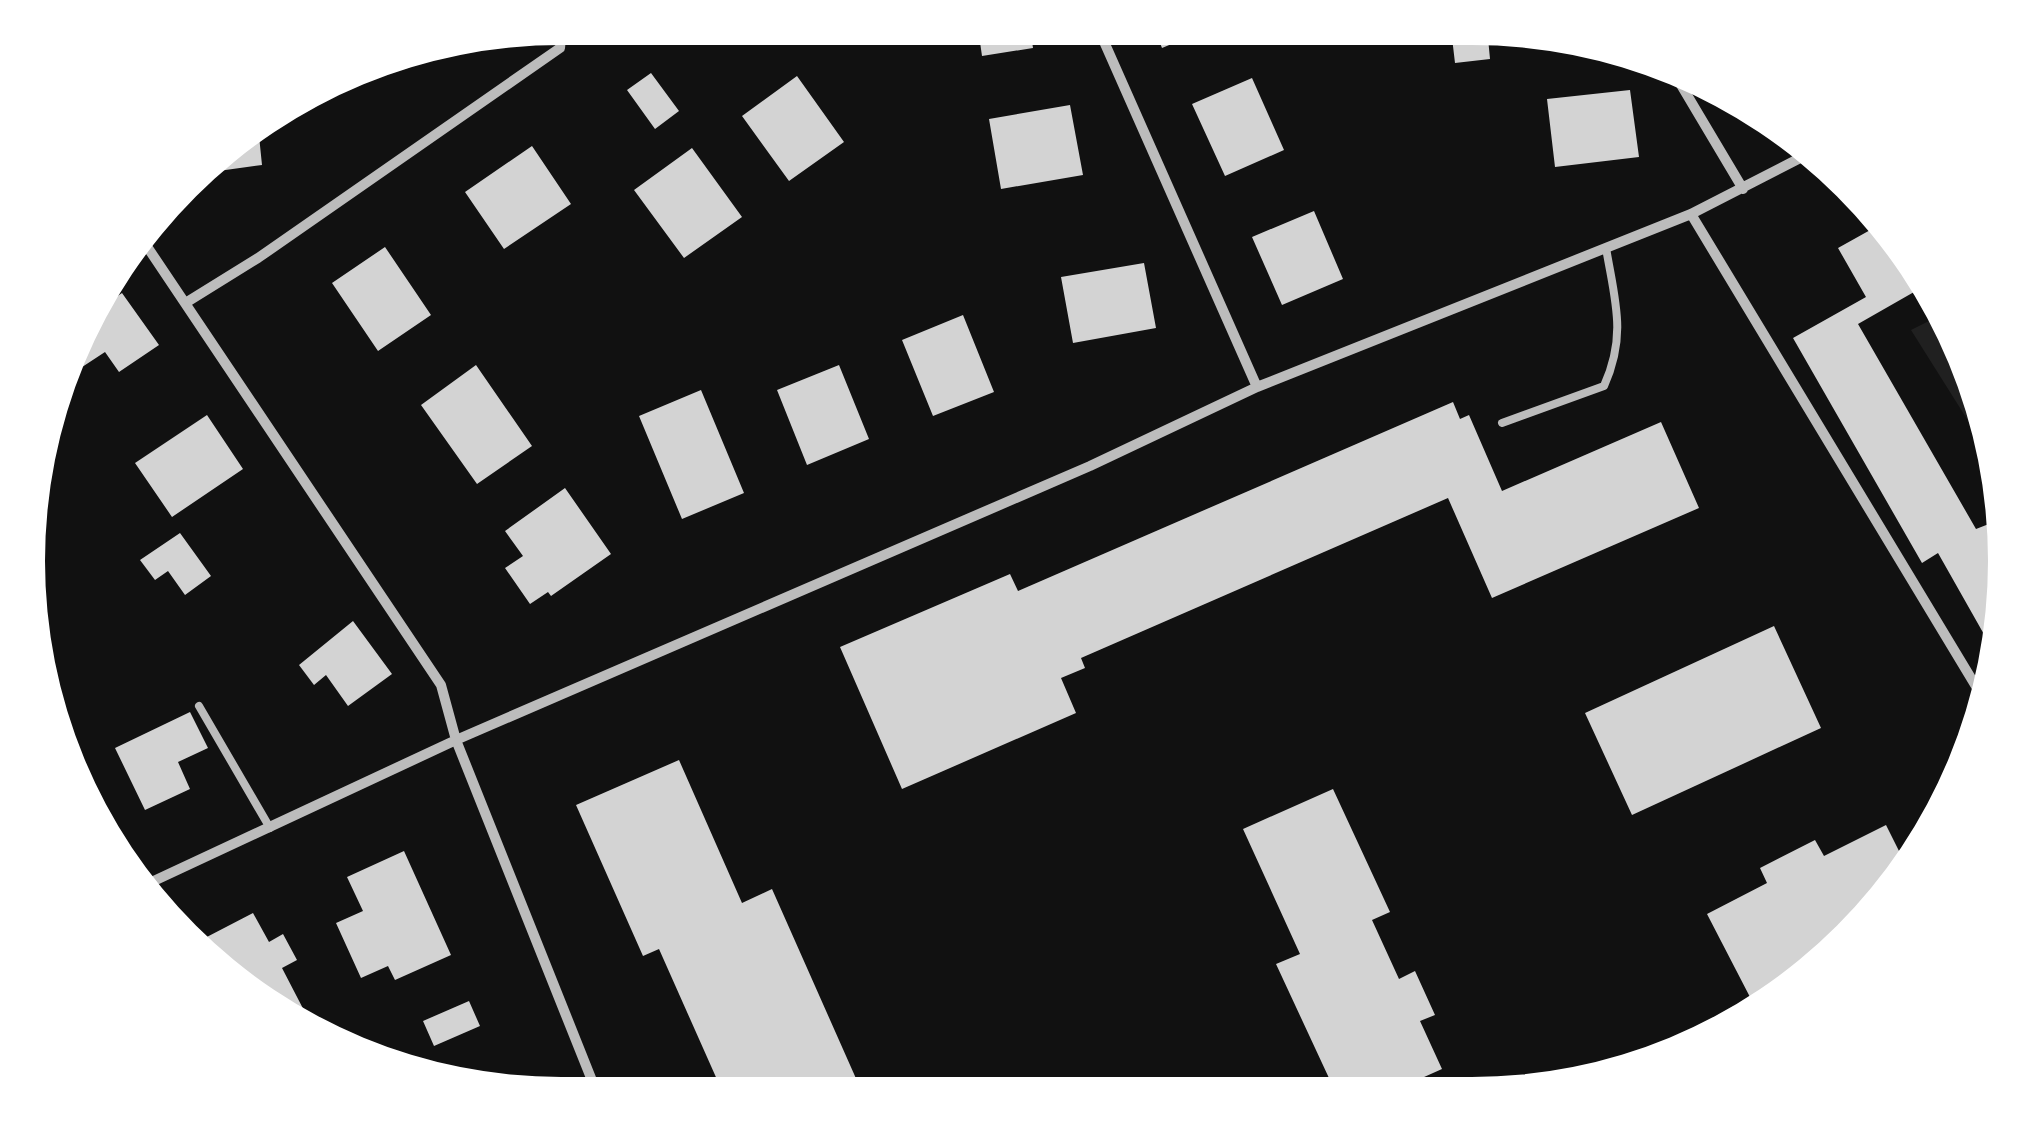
<svg xmlns="http://www.w3.org/2000/svg" width="2033" height="1122" viewBox="0 0 2033 1122" font-family="'Work Sans',sans-serif">
  <style>
    .green { fill: #202020 }
    .building { fill: #d3d3d3 }
    .lines { fill: none; stroke-linecap: round; stroke-linejoin: round }
    .service { stroke: #bcbcbc; stroke-width: 8 }
    .minor { stroke: #bcbcbc; stroke-width: 10 }
  </style>
  <rect width="100%" height="100%" fill="#111"/>
  <path class="green" d="M 1935,318 L 1987,423 L 1989,454 L 1911,330 Z"/>
  <path class="building" d="M 978,28 L 1030,28 L 1033,48 L 982,56 Z
    M 1154,28 L 1210,28 L 1162,48 Z
    M 1451,29 L 1506,29 L 1528,34 L 1488,38 L 1490,59 L 1455,63 Z
    M 419,51 L 387,70 L 381,60 L 390,56 Z
    M 651,73 L 679,111 L 655,129 L 627,90 Z
    M 797,76 L 844,142 L 789,181 L 742,116 Z
    M 1252,78 L 1284,150 L 1225,176 L 1192,104 Z
    M 1630,90 L 1639,157 L 1555,167 L 1547,99 Z
    M 1070,105 L 1083,175 L 1001,189 L 989,119 Z
    M 258,126 L 262,165 L 204,173 L 237,137 Z
    M 532,146 L 571,204 L 504,249 L 465,192 Z
    M 692,148 L 742,217 L 684,258 L 634,190 Z
    M 1314,211 L 1343,279 L 1282,305 L 1252,237 Z
    M 1881,224 L 1896,237 L 1921,288 L 1858,324 L 1976,529 L 1994,522 L 2001,631 L 1994,652 L 1938,553 L 1922,563 L 1793,338 L 1866,297 L 1838,248 Z
    M 385,247 L 431,315 L 378,351 L 332,283 Z
    M 1144,263 L 1156,328 L 1073,343 L 1061,277 Z
    M 122,293 L 159,345 L 119,372 L 105,352 L 73,373 L 70,369 L 97,310 Z
    M 963,315 L 994,392 L 933,416 L 902,340 Z
    M 476,365 L 532,446 L 477,484 L 421,405 Z
    M 839,365 L 869,439 L 807,465 L 777,390 Z
    M 701,390 L 744,493 L 682,519 L 639,416 Z
    M 1453,402 L 1460,419 L 1469,415 L 1502,491 L 1661,422 L 1699,508 L 1492,598 L 1448,498 L 1081,658 L 1085,668 L 1061,678 L 1076,713 L 902,789 L 840,647 L 1010,574 L 1018,591 Z
    M 207,415 L 243,469 L 172,517 L 135,463 Z
    M 565,488 L 611,554 L 551,596 L 548,592 L 530,604 L 505,568 L 523,556 L 505,531 Z
    M 180,533 L 211,576 L 185,595 L 168,571 L 155,580 L 140,560 Z
    M 353,621 L 392,674 L 348,706 L 326,675 L 314,685 L 299,665 Z
    M 1774,626 L 1821,728 L 1632,815 L 1585,713 Z
    M 190,712 L 208,748 L 178,762 L 190,789 L 145,810 L 115,748 Z
    M 679,760 L 742,903 L 772,889 L 862,1092 L 723,1093 L 659,949 L 643,956 L 576,805 Z
    M 1333,789 L 1390,912 L 1372,920 L 1399,979 L 1415,971 L 1435,1015 L 1420,1021 L 1442,1069 L 1395,1090 L 1335,1091 L 1276,964 L 1300,954 L 1243,829 Z
    M 1886,825 L 1906,865 L 1850,938 L 1815,966 L 1751,999 L 1707,914 L 1767,883 L 1760,868 L 1815,840 L 1824,856 Z
    M 404,851 L 451,955 L 395,980 L 388,966 L 361,978 L 336,923 L 363,911 L 347,877 Z
    M 253,913 L 269,942 L 283,934 L 297,960 L 282,968 L 310,1022 L 302,1026 L 207,952 L 201,940 Z
    M 469,1001 L 480,1026 L 434,1046 L 423,1021 Z"/>
  <g class="lines">
    <path class="service" d="M 1502,423 L 1604,386 C 1627,335 1615,301 1606,248
      M 199,706 L 270,828"/>
    <path class="minor" d="M 1098,28 L 1257,387
      M 1671,68 L 1743,189
      M 1691,214 L 1980,693
      M 142,239 L 441,685 L 456,740 L 595,1088
      M 187,302 L 258,258 L 560,48 L 562,28
      M 143,886 L 456,740 L 1090,466 L 1257,387 L 1691,214 L 1804,156"/>
  </g>
  <path d="M0 0H2033V1122H0ZM561 45H1472A516 516 0 0 1 1988 561V561A516 516 0 0 1 1472 1077H561A516 516 0 0 1 45 561V561A516 516 0 0 1 561 45Z" fill="#fff" fill-rule="evenodd"/>
</svg>
